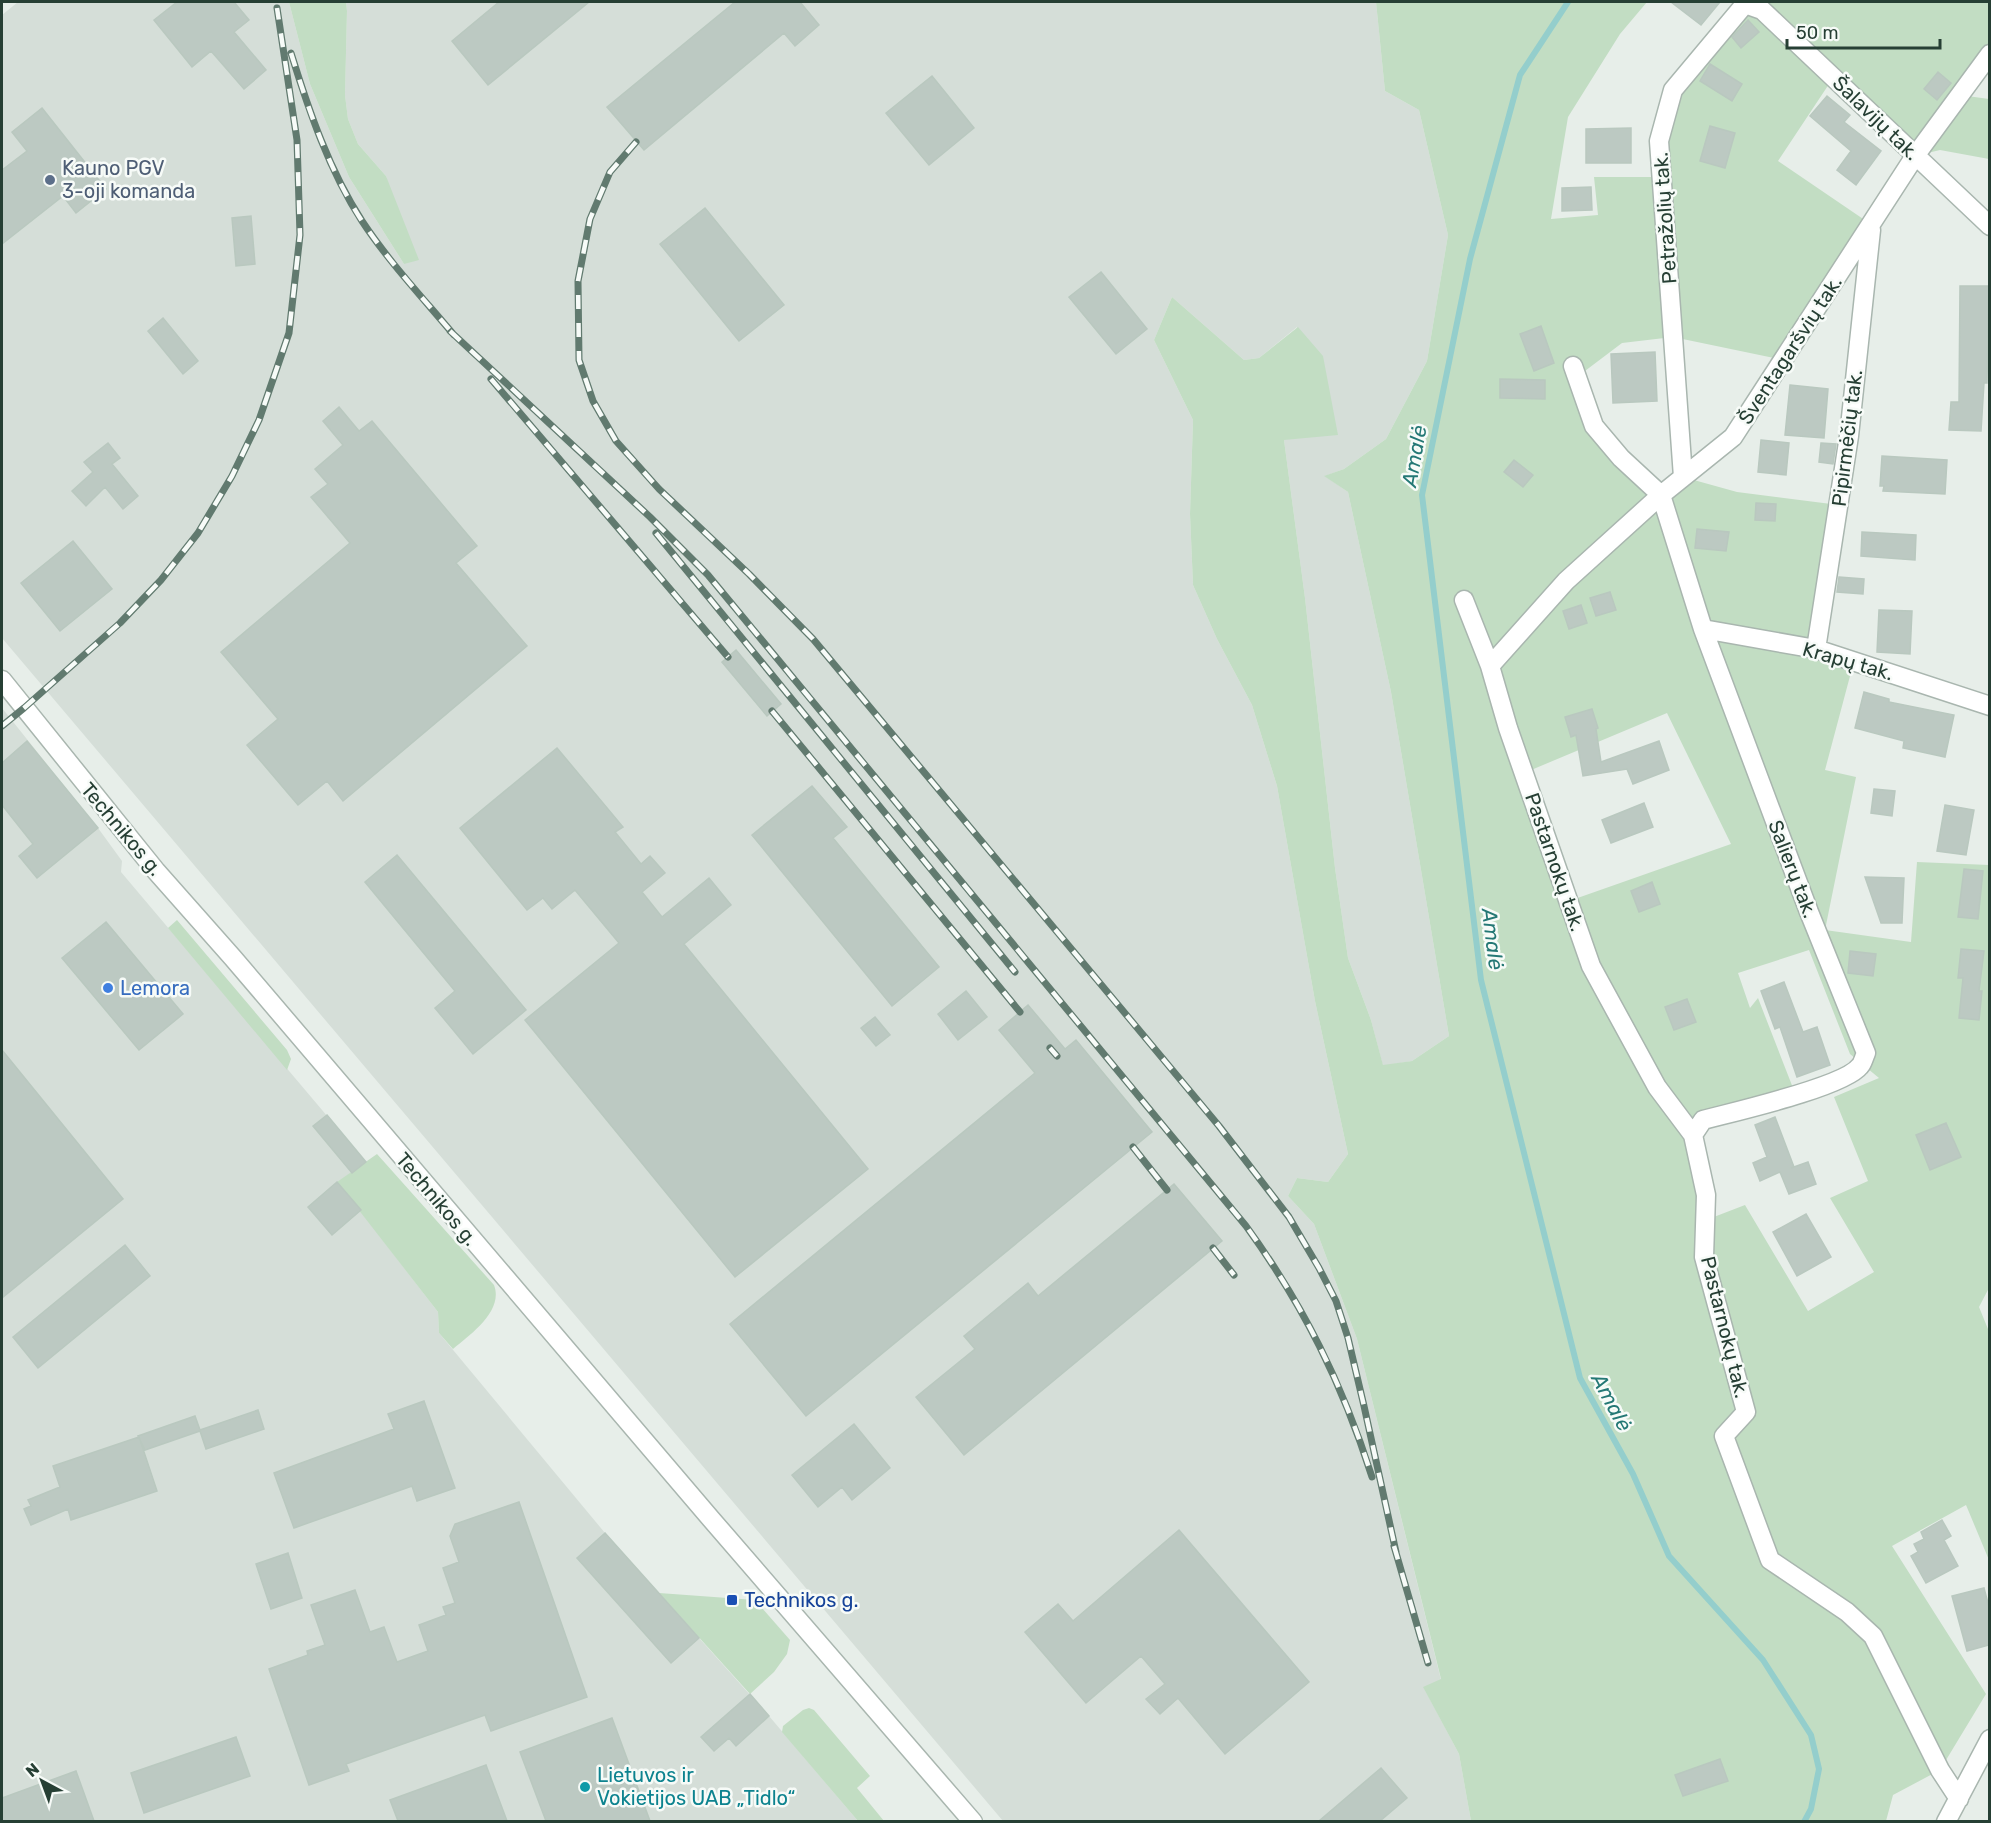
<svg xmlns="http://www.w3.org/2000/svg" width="1991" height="1823" viewBox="0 0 1991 1823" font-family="Rubik,sans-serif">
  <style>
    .built { fill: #d5ded8 }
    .green { fill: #c2ddc3; fill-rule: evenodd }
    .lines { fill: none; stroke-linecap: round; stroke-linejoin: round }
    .stream { stroke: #94cecc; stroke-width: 6 }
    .building { fill: #bcc9c2; stroke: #b9c8bf; stroke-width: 1.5 }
    .minor-casing { stroke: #a9b6af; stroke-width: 21 }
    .tertiary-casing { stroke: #a9b6af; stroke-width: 21 }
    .minor { stroke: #fff; stroke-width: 18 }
    .tertiary { stroke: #fff; stroke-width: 18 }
    .rail-casing { stroke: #617a6f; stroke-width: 7 }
    .rail { stroke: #f7fbf8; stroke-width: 4.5; stroke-dasharray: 14; stroke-linecap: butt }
    .service-dot { fill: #5c6f8a; stroke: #f7fbf8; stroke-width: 2 }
    .shop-dot { fill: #3f7fe0; stroke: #f7fbf8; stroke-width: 2 }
    .transit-dot { fill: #1a4fb4; stroke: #f7fbf8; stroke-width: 2 }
    .culture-dot { fill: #0f9aa8; stroke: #f7fbf8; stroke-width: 2 }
    .labels { text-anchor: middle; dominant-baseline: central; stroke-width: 5; stroke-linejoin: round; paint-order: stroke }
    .street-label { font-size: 20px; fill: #263f34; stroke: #f7fbf8 }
    .service-label { font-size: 20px; fill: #4e5e75; stroke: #f7fbf8; text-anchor: start }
    .shop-label { font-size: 20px; fill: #366cbe; stroke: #f7fbf8; text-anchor: start }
    .transit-label { font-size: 20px; fill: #164399; stroke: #f7fbf8; text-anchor: start }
    .culture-label { font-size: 20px; fill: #0d838f; stroke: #f7fbf8; text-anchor: start }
    .water-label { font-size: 21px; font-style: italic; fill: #247875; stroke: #f7fbf8 }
  </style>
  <rect width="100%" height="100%" fill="#e7eee9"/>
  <path class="built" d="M 18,2 L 289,2 L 310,84 L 349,177 L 404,264 L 386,176 L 358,144 L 348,119 L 345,95 L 347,11 L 346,2 L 1376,2 L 1385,91 L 1419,110 L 1448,235 L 1427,361 L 1386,439 L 1344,469 L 1325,476 L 1348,492 L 1391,692 L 1449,1036 L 1412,1061 L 1383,1066 L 1371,1020 L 1348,958 L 1335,868 L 1305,598 L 1284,440 L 1297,327 L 1259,358 L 1244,360 L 1172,297 L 1154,340 L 1193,420 L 1190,514 L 1193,585 L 1217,639 L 1252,705 L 1277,786 L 1315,1001 L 1348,1154 L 1328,1182 L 1297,1178 L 1288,1196 L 1314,1224 L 1357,1339 L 1441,1680 L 1424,1688 L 1459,1754 L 1471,1821 L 1003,1821 L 2,638 L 2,15 Z
    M 2,708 L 98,828 L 122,861 L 121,872 L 366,1162 L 338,1182 L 438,1312 L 439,1333 L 605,1533 L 769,1716 L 858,1821 L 2,1821 Z"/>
  <path class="green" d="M 289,2 L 346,2 L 347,11 L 345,95 L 348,119 L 358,144 L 386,176 L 419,260 L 404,264 L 349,177 L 310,84 Z
    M 1376,2 L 1647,2 L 1620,34 L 1568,117 L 1551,219 L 1598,215 L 1594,177 L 1661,177 L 1673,90 L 1745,4 L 1762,10 L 1770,2 L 1989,2 L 1989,54 L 1960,95 L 1989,99 L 1989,159 L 1940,150 L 1915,156 L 1833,78 L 1778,161 L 1872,225 L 1783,360 L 1673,337 L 1622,343 L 1577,377 L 1594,426 L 1661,494 L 1683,477 L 1737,492 L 1839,505 L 1817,649 L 1854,661 L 1825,770 L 1856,777 L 1825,930 L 1911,942 L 1917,862 L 1989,865 L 1990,1286 L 1979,1307 L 1990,1334 L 1989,1560 L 1966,1505 L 1892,1546 L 1986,1694 L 1940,1770 L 1893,1795 L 1886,1821 L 1471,1821 L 1459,1754 L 1423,1687 L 1441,1679 L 1357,1339 L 1314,1224 L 1288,1196 L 1297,1178 L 1328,1182 L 1348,1154 L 1315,1001 L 1277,786 L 1252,705 L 1217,639 L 1193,585 L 1190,514 L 1193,420 L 1154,340 L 1172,297 L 1244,360 L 1259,358 L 1298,327 L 1323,356 L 1338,435 L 1284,440 L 1305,598 L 1335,868 L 1348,958 L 1371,1020 L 1383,1065 L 1412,1061 L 1449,1036 L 1391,692 L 1348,492 L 1324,476 L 1344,469 L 1386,439 L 1427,361 L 1448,235 L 1419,110 L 1385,91 ZM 1667,713 L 1731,844 L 1569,901 L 1524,773 ZM 1809,950 L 1850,1054 L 1879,1078 L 1834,1097 L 1868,1181 L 1830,1198 L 1874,1272 L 1808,1311 L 1745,1205 L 1706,1220 L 1684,1122 L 1793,1088 L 1758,998 L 1750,1008 L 1738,973 Z
    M 177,920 L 287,1050 L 291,1059 L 287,1070 L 168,928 Z
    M 377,1154 L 494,1285 C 504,1311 470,1335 453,1349 L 439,1333 L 438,1312 L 337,1182 Z
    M 659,1593 L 755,1600 L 790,1640 L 787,1654 L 774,1672 L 750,1694 Z
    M 809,1708 L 814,1710 L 870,1776 L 857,1788 L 884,1821 L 858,1821 L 782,1732 L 783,1726 L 803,1710 Z"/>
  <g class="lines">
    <path class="stream" d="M 1568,2 L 1520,75 L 1470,259 L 1422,495 L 1481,980 L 1580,1378 L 1633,1474 L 1669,1556 L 1763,1660 L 1811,1735 L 1819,1769 L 1811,1809 L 1804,1822"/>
  </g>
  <path class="building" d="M 177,2 L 234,2 L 249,20 L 234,32 L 266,70 L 244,89 L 211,51 L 192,67 L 154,20 Z
    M 499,2 L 589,2 L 488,85 L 452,41 Z
    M 735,2 L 800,2 L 819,25 L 795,46 L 784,33 L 644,150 L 607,107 Z
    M 1671,2 L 1720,2 L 1701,25 Z
    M 1748,20 L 1759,32 L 1741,48 L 1732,37 Z
    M 1710,64 L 1742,84 L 1732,101 L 1700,81 Z
    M 1938,72 L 1951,83 L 1937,100 L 1924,89 Z
    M 932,76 L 974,128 L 929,165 L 886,113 Z
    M 1827,96 L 1850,115 L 1844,122 L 1881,151 L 1856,185 L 1837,170 L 1851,151 L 1810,116 Z
    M 42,108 L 106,189 L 76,213 L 63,196 L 2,244 L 2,170 L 27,151 L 12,132 Z
    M 1710,126 L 1735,133 L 1725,168 L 1700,161 Z
    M 1631,128 L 1631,163 L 1586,163 L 1586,129 Z
    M 1591,187 L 1592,210 L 1562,211 L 1562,188 Z
    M 705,208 L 784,305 L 739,341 L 660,244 Z
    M 251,216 L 255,264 L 236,266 L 232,218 Z
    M 1101,272 L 1147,329 L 1116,354 L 1069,297 Z
    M 1960,286 L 1989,286 L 1987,383 L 1984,383 L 1981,431 L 1949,430 L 1951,402 L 1959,402 Z
    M 163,318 L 198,361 L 183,374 L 148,331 Z
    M 1541,326 L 1554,363 L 1534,371 L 1520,334 Z
    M 1655,352 L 1657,401 L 1613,403 L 1611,354 Z
    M 1500,379 L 1545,380 L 1545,399 L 1500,398 Z
    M 1790,385 L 1828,389 L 1824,438 L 1785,435 Z
    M 339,407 L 359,431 L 372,421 L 477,546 L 456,563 L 527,646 L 343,801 L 327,781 L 298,805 L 247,745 L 278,719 L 221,652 L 350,543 L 311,497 L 328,484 L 315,469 L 343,445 L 323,421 Z
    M 1761,440 L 1789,443 L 1786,475 L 1758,472 Z
    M 108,443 L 120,458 L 112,464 L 138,496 L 123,509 L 105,487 L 86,506 L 72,491 L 93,472 L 84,462 Z
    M 1821,443 L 1836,444 L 1833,464 L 1819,462 Z
    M 1882,456 L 1947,460 L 1945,494 L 1883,491 L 1884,486 L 1880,486 Z
    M 1514,460 L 1533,475 L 1523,487 L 1504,472 Z
    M 1756,503 L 1776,504 L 1775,521 L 1755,520 Z
    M 1697,529 L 1729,532 L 1726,551 L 1695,548 Z
    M 1862,532 L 1916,535 L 1915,560 L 1861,556 Z
    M 73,541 L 112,589 L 60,631 L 21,583 Z
    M 1839,577 L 1864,579 L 1863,594 L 1837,592 Z
    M 1610,592 L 1616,610 L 1596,616 L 1590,598 Z
    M 1581,605 L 1587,623 L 1569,629 L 1563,611 Z
    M 1879,610 L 1912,611 L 1910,654 L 1877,652 Z
    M 736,650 L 781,704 L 767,716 L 722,662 Z
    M 1864,692 L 1889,699 L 1889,702 L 1954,715 L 1945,757 L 1903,748 L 1904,741 L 1855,728 Z
    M 1592,709 L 1598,728 L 1596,729 L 1601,762 L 1659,741 L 1669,770 L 1633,784 L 1627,769 L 1583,776 L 1576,735 L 1571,737 L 1565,717 Z
    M 27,741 L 98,828 L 37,878 L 19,856 L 33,844 L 2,805 L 2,763 Z
    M 557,748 L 623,827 L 615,832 L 641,864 L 650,856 L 665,873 L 642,892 L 662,917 L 709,878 L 731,905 L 684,944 L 868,1169 L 735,1277 L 525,1020 L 619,943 L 575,890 L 552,909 L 543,898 L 527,910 L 460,828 Z
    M 812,786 L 847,827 L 833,838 L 939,967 L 892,1006 L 752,835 Z
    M 1874,789 L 1895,791 L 1892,816 L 1871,813 Z
    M 1644,803 L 1653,827 L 1611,843 L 1602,820 Z
    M 1945,805 L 1974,810 L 1966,855 L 1937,851 Z
    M 397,855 L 526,1010 L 473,1054 L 435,1008 L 455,991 L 365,882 Z
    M 1964,869 L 1983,871 L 1978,919 L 1958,917 Z
    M 1865,877 L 1904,878 L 1902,923 L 1881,923 Z
    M 1652,882 L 1660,904 L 1639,912 L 1631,891 Z
    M 106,922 L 183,1014 L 139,1050 L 62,958 Z
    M 1961,949 L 1984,951 L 1979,991 L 1982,991 L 1979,1020 L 1959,1018 L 1963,978 L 1958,978 Z
    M 1850,951 L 1876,954 L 1873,976 L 1848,973 Z
    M 1784,982 L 1803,1032 L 1817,1027 L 1830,1065 L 1797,1077 L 1780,1027 L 1775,1029 L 1761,991 Z
    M 966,991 L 987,1017 L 958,1040 L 938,1014 Z
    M 1687,999 L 1696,1022 L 1674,1030 L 1665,1007 Z
    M 1028,1005 L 1065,1049 L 1076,1040 L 1152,1132 L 806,1416 L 730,1324 L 1035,1073 L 999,1030 Z
    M 875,1017 L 890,1035 L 876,1046 L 861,1028 Z
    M 2,1050 L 123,1199 L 2,1298 Z
    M 327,1115 L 366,1162 L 352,1173 L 313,1126 Z
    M 1775,1117 L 1794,1167 L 1791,1168 L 1808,1162 L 1816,1184 L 1789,1194 L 1780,1172 L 1760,1181 L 1753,1163 L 1767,1157 L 1755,1125 Z
    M 1946,1123 L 1961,1157 L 1930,1170 L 1916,1135 Z
    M 337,1182 L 361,1210 L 332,1235 L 308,1207 Z
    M 1174,1184 L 1222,1241 L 964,1455 L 916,1397 L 975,1349 L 964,1336 L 1028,1283 L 1038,1296 Z
    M 1806,1214 L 1831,1257 L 1797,1276 L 1773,1232 Z
    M 125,1245 L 150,1276 L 38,1368 L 13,1337 Z
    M 424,1401 L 455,1488 L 417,1501 L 412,1486 L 294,1528 L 274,1473 L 394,1429 L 388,1414 Z
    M 258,1410 L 264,1429 L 206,1449 L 200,1431 L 145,1450 L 138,1436 L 195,1416 L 200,1430 Z
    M 854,1424 L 890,1468 L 852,1500 L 842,1487 L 818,1507 L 792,1475 Z
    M 139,1437 L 157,1491 L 71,1520 L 68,1509 L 31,1525 L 24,1509 L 31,1506 L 28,1500 L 60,1487 L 53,1466 Z
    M 519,1502 L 587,1697 L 491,1731 L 485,1715 L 346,1764 L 349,1771 L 309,1785 L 269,1669 L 308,1655 L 307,1651 L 325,1645 L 311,1605 L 355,1590 L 370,1632 L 384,1627 L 397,1662 L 428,1651 L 419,1625 L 446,1615 L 443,1607 L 455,1603 L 443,1568 L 459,1562 L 450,1536 L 455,1524 Z
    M 1942,1520 L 1951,1536 L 1944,1540 L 1958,1566 L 1926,1583 L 1911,1556 L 1918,1552 L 1914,1544 L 1924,1539 L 1921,1532 Z
    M 1179,1530 L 1309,1682 L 1225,1754 L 1178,1698 L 1160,1714 L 1146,1699 L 1165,1684 L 1141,1656 L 1086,1703 L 1025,1632 L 1058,1604 L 1073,1621 Z
    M 605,1533 L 699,1638 L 671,1663 L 577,1558 Z
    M 288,1553 L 302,1598 L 271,1609 L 256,1564 Z
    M 1984,1588 L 1989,1607 L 1989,1645 L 1967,1651 L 1952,1596 Z
    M 750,1694 L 769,1716 L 736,1746 L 729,1738 L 714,1751 L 701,1737 Z
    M 612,1718 L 650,1821 L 546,1821 L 520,1752 Z
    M 236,1737 L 250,1776 L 144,1813 L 131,1773 Z
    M 1720,1759 L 1728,1781 L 1683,1796 L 1675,1775 Z
    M 486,1765 L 507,1821 L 398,1821 L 390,1800 Z
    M 1381,1768 L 1407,1798 L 1380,1821 L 1319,1821 Z
    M 76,1771 L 94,1821 L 2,1821 L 2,1798 Z"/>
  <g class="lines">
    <defs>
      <path id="minor" d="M 1573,366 L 1594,426 L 1621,458 L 1661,495 L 1733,437 L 1915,156 L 1990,54
        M 1683,477 L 1659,141 L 1673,90 L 1745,4 L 1762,10 L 1990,226
        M 1464,600 L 1490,666 L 1508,728 L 1591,966 L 1657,1087 L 1693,1135 L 1706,1195 L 1704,1257 L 1746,1412 L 1724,1436 L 1770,1560 L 1847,1612 L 1873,1636 L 1940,1770 L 1959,1799
        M 1703,629 L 1816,649 L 1990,706
        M 1816,649 L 1849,436 L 1871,230
        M 1490,666 L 1566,581 L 1661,495 L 1703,629 L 1809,912 L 1866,1053 C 1864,1057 1863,1063 1860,1066 C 1844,1087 1733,1112 1703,1120 L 1693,1135
        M 1946,1822 L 1990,1739"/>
      <path id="tertiary" d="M 2,680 L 156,871 L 233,958 L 711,1519 L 973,1822"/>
    </defs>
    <use href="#minor" class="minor-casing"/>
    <use href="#tertiary" class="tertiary-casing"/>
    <use href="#minor" class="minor"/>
    <use href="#tertiary" class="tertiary"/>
    <defs>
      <path id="rail" d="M 291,53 C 309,111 329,170 362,221 C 389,262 423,298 454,335
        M 636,142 L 610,172 L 590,219 L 578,281 L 579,360 L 593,401 L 616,441 L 659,489 L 749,574 L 813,639 L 1219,1126 L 1289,1217 L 1319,1268 L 1336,1301 L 1348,1338 L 1364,1406 L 1396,1552
        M 450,331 L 650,517 L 708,575 L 1246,1226 C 1304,1306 1342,1383 1372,1477
        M 491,379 L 728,657
        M 656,533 L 1015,972
        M 772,711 L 1020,1012
        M 2,726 L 24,708 L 120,623 L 161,580 L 198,533 L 232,476 L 259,420 L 289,333 L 300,235 L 297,140 L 277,8
        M 1050,1048 L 1057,1056
        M 1133,1147 L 1167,1190
        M 1213,1248 L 1234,1275
        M 1394,1546 L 1428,1663"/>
    </defs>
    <use href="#rail" class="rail-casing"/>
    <use href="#rail" class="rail"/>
  </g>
  <circle class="service-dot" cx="50" cy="180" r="6"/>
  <circle class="shop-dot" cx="108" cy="988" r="6"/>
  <rect class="transit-dot" x="726" y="1594" width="12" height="12" rx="3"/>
  <circle class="culture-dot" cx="585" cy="1787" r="6"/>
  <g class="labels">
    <g class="street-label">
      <text transform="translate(1876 118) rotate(44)">Šalavijų tak.</text>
      <text transform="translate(1665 218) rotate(-94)">Petražolių tak.</text>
      <text transform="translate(1790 350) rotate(-57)">Šventagaršvių tak.</text>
      <text transform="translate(1847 438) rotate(-83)">Pipirmėčių tak.</text>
      <text transform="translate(1848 661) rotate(16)">Krapų tak.</text>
      <text transform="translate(122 829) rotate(50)">Technikos g.</text>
      <text transform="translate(1555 862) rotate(71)">Pastarnokų tak.</text>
      <text transform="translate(1793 869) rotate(69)">Salierų tak.</text>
      <text transform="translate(437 1199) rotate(50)">Technikos g.</text>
      <text transform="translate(1725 1327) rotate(76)">Pastarnokų tak.</text>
    </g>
    <g class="service-label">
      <text x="62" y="168">Kauno PGV<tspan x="62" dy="23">3-oji komanda</tspan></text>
    </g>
    <g class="shop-label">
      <text x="120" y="988">Lemora</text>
    </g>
    <g class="transit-label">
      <text x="744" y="1600">Technikos g.</text>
    </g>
    <g class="culture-label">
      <text x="597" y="1775">Lietuvos ir<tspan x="597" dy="23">Vokietijos UAB „Tidlo“</tspan></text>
    </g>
    <g class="water-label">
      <text transform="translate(1414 456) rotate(-80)">Amalė</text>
      <text transform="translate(1493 939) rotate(83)">Amalė</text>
      <text transform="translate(1612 1402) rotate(62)">Amalė</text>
    </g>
  </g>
  <rect width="1991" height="1823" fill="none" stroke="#263f34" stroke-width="6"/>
  <g transform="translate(42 1781) rotate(319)" stroke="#f7fbf8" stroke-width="4.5" paint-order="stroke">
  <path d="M0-4.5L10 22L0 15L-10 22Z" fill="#263f34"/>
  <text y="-9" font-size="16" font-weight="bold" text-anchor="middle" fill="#263f34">N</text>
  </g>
  <path d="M1787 39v9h153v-9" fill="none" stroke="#263f34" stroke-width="3"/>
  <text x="1796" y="39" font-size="18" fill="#263f34" stroke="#f7fbf8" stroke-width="4.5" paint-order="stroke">50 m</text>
</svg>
